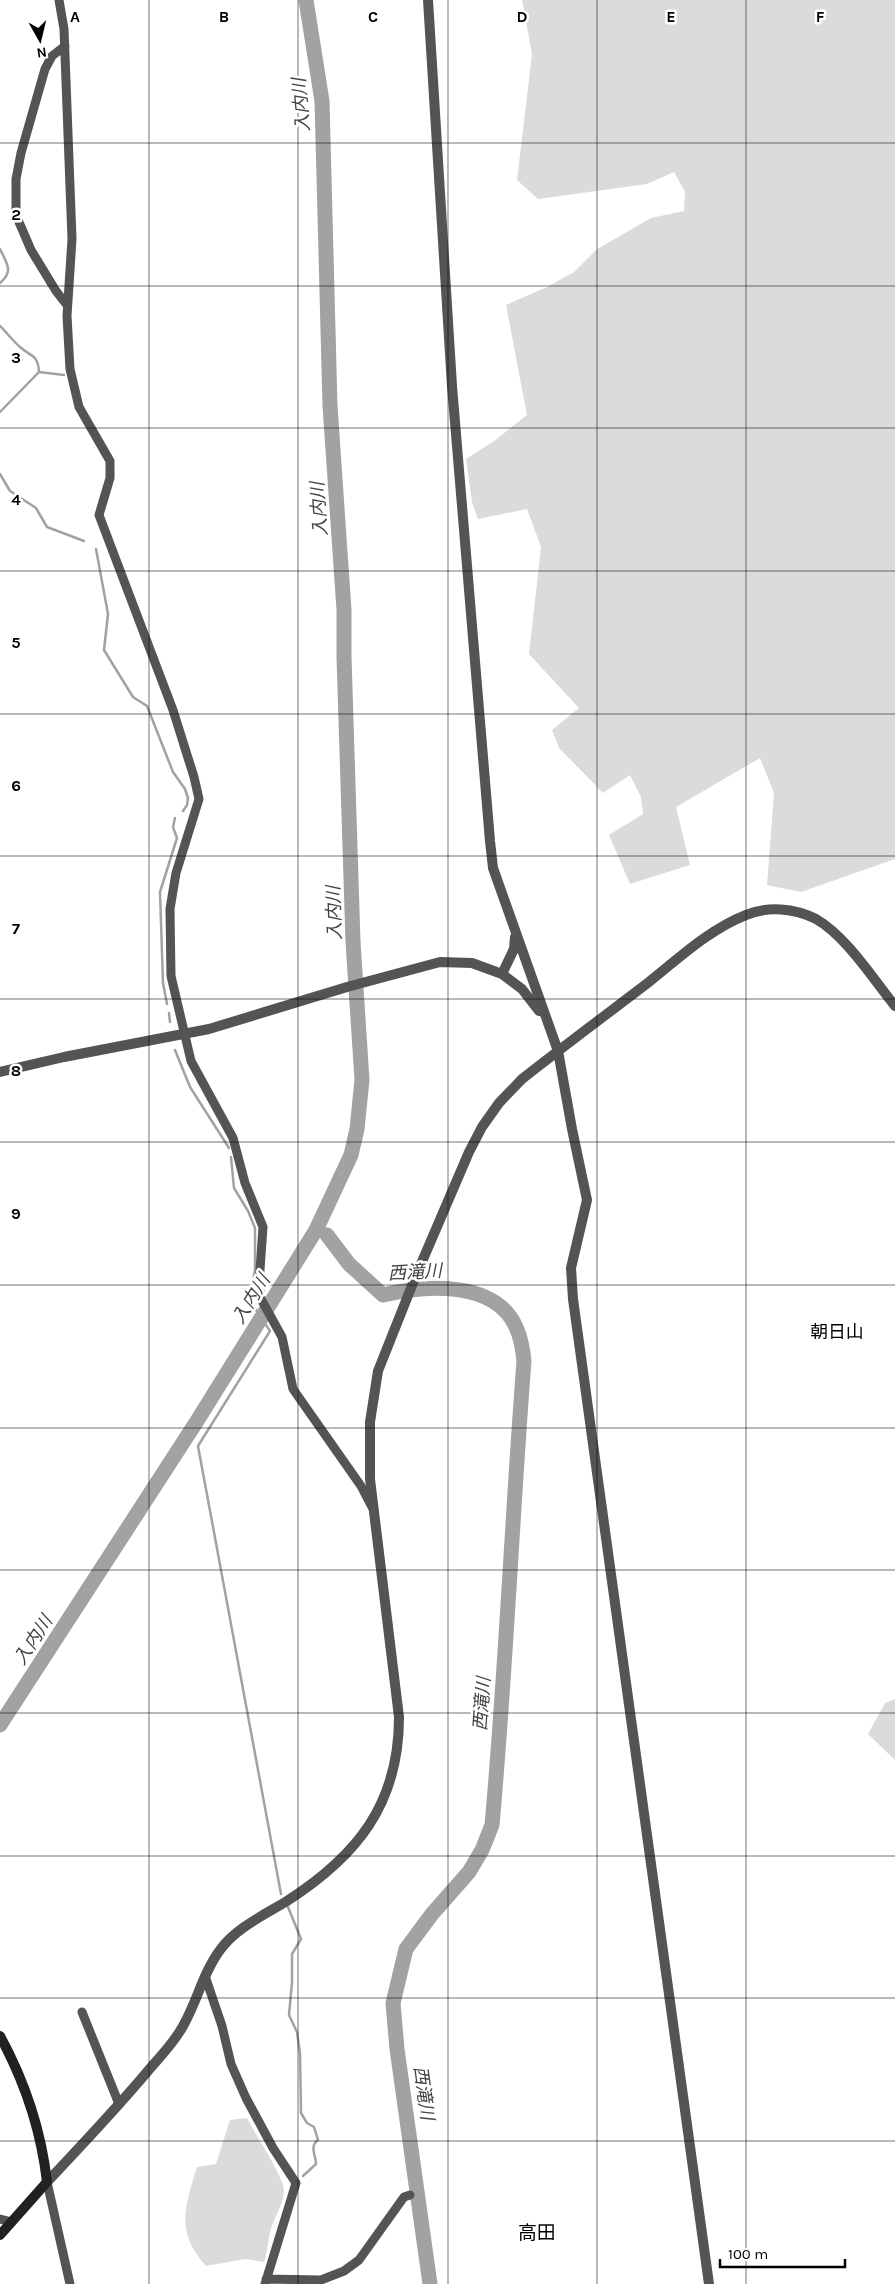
<svg xmlns="http://www.w3.org/2000/svg" width="895" height="2284" viewBox="0 0 895 2284" font-family="Karla,'Noto Sans JP',sans-serif">
  <style>
    .green { fill: #dbdbdb }
    .lines { fill: none; stroke-linecap: round; stroke-linejoin: round }
    .stream { stroke: #a2a2a2; stroke-width: 2.5 }
    .river { stroke: #a2a2a2; stroke-width: 15 }
    .minor { stroke: #545454; stroke-width: 9 }
    .tertiary { stroke: #545454; stroke-width: 10 }
    .secondary { stroke: #212121; stroke-width: 10 }
    .grid { fill: none; stroke: #000; stroke-width: 1; stroke-opacity: 0.55 }
    .labels { text-anchor: middle; dominant-baseline: central; stroke-width: 5; stroke-linejoin: round; paint-order: stroke }
    .water-label { font-size: 18px; font-style: italic; fill: #434343; stroke: #fff }
    .neighbourhood-label { font-size: 18px; fill: #000; stroke: #fff }
    .quarter-label { font-size: 19px; fill: #000; stroke: #fff }
    .grid-label { font-size: 16px; text-anchor: middle; font-weight: bold; fill: #000; stroke: #fff; stroke-width: 5; stroke-linejoin: round; paint-order: stroke }
  </style>
  <rect width="100%" height="100%" fill="#fff"/>
  <path class="green" d="M 522,0 L 895,0 L 895,859 L 801,892 L 767,885 L 774,793 L 760,758 L 676,807 L 690,865 L 630,884 L 609,835 L 643,814 L 641,797 L 630,775 L 603,793 L 559,748 L 552,730 L 579,708 L 529,654 L 541,547 L 527,509 L 478,519 L 472,502 L 466,459 L 494,441 L 527,415 L 506,305 L 547,287 L 574,272 L 597,249 L 651,218 L 684,211 L 685,192 L 674,172 L 647,184 L 538,199 L 517,180 L 532,54 Z
    M 895,1699 L 895,1760 L 868,1734 L 885,1703 Z
    M 247,2118 C 254,2132 285,2179 284,2191 C 284,2203 275,2216 271,2228 C 268,2239 268,2251 264,2262 L 245,2259 L 206,2266 C 175,2232 185,2206 197,2167 L 216,2164 L 230,2120 Z"/>
  <g class="lines">
    <path class="stream" d="M 0,249 C 7,264 14,271 0,283
      M 0,326 C 7,333 13,341 20,347 C 31,357 38,354 39,372
      M 0,412 L 39,372 L 64,375
      M 0,474 L 10,491 L 36,508 L 47,527 L 84,541
      M 96,549 L 108,614 L 104,650 L 133,697 L 147,706 L 173,772 L 185,789 L 188,798 L 187,805 L 183,811
      M 167,1004 L 163,983 L 160,892 L 177,838 L 173,827 L 175,818
      M 169,1013 L 170,1022
      M 175,1050 L 190,1087 L 229,1148
      M 231,1157 L 234,1188 L 248,1211 L 255,1228 L 255,1269 L 250,1301 L 270,1331 L 198,1446 L 281,1894
      M 288,1907 L 301,1939 L 292,1954 L 292,1982 L 289,2015 L 297,2032 L 300,2053 L 301,2113 L 307,2123 L 314,2127 L 318,2140 C 309,2147 316,2155 316,2164 L 303,2176"/>
    <path class="river" d="M 327,1235 L 349,1264 L 383,1295 C 425,1285 495,1280 516,1327 C 521,1338 523,1350 524,1361 C 512,1516 506,1670 492,1825 L 482,1850 L 469,1872 L 432,1914 L 406,1949 L 393,2003 L 397,2049 L 430,2284
      M 0,1725 L 197,1421 L 316,1230 L 351,1155 L 357,1129 L 362,1080 L 353,942 L 344,657 L 344,610 L 330,406 L 322,101 L 306,0"/>
    <path class="minor" d="M 59,0 L 64,29 L 72,239 L 67,316 L 70,369 L 79,407 L 110,461 L 110,478 L 99,515 L 173,710 L 194,777 L 199,799 L 176,873 L 170,909 L 171,976 L 191,1061 L 233,1138 L 245,1183 L 263,1227 L 259,1284 L 261,1299 L 282,1337 L 293,1389 L 361,1486 L 372,1507
      M 65,46 L 52,56 L 45,69 L 21,153 L 16,179 L 16,215 L 31,250 L 56,291 L 67,305
      M 205,1976 L 222,2026 L 231,2064 L 246,2098 L 273,2148 L 296,2183 L 265,2284
      M 82,2012 L 119,2104
      M 47,2182 L 70,2284
      M 0,2219 L 12,2222
      M 266,2279 L 321,2280 L 344,2271 L 359,2260 L 404,2197 L 410,2195"/>
    <path class="tertiary" d="M 428,0 L 452,386 L 490,841 L 493,868 L 558,1051 L 572,1129 L 587,1200 L 571,1268 L 573,1299 L 709,2284
      M 502,974 L 514,949 L 515,937
      M 0,1072 L 64,1057 L 209,1029 L 347,987 L 440,962 L 472,963 L 502,974 L 522,989 L 539,1011
      M 47,2182 C 81,2146 115,2110 147,2072 C 158,2059 171,2046 180,2031 C 196,2006 202,1974 220,1950 C 236,1928 264,1915 287,1901 C 357,1856 399,1804 399,1717 L 370,1479 L 370,1422 L 378,1371 L 415,1278 L 469,1152 L 482,1127 L 499,1103 L 522,1079 C 564,1046 607,1014 649,982 C 679,958 710,929 746,915 C 768,906 794,908 816,919 C 846,936 873,979 895,1006"/>
    <path class="secondary" d="M 0,2036 C 25,2082 41,2129 47,2182 L 0,2235"/>
  </g>
  <path class="grid" d="M 149,0 L 149,2284M 298,0 L 298,2284M 448,0 L 448,2284M 597,0 L 597,2284M 746,0 L 746,2284M 0,143 L 895,143M 0,286 L 895,286M 0,428 L 895,428M 0,571 L 895,571M 0,714 L 895,714M 0,856 L 895,856M 0,999 L 895,999M 0,1142 L 895,1142M 0,1285 L 895,1285M 0,1428 L 895,1428M 0,1570 L 895,1570M 0,1713 L 895,1713M 0,1856 L 895,1856M 0,1998 L 895,1998M 0,2141 L 895,2141"/>
  <g class="labels">
    <g class="water-label">
      <text transform="translate(301 105) rotate(-95)">入内川</text>
      <text transform="translate(319 509) rotate(-94)">入内川</text>
      <text transform="translate(334 913) rotate(-92)">入内川</text>
      <text transform="translate(415 1272) rotate(-3)">西滝川</text>
      <text transform="translate(251 1299) rotate(-58)">入内川</text>
      <text transform="translate(33 1640) rotate(-57)">入内川</text>
      <text transform="translate(482 1704) rotate(-86)">西滝川</text>
      <text transform="translate(424 2093) rotate(82)">西滝川</text>
    </g>
    <g class="neighbourhood-label">
      <text x="837" y="1332">朝日山</text>
    </g>
    <g class="quarter-label">
      <text x="537" y="2233">高田</text>
    </g>
  </g>
  <g class="grid-label">
    <text x="75" y="22">A</text>
    <text x="224" y="22">B</text>
    <text x="373" y="22">C</text>
    <text x="522" y="22">D</text>
    <text x="671" y="22">E</text>
    <text x="820" y="22">F</text>
    <text x="16" y="220">2</text>
    <text x="16" y="363">3</text>
    <text x="16" y="505">4</text>
    <text x="16" y="648">5</text>
    <text x="16" y="791">6</text>
    <text x="16" y="934">7</text>
    <text x="16" y="1076">8</text>
    <text x="16" y="1219">9</text>
  </g>
  <g transform="translate(40 40) rotate(172)" stroke="#ffffff" stroke-width="4" paint-order="stroke">
  <path d="M0-4L9 19L0 12L-9 19Z" fill="#000000"/>
  <text y="-8" font-size="14" font-weight="bold" text-anchor="middle" fill="#000000">N</text>
  </g>
  <path d="M720 2259v8h125v-8" fill="none" stroke="#000000" stroke-width="2.5"/>
  <text x="728" y="2259" font-size="15" fill="#000000" stroke="#ffffff" stroke-width="4" paint-order="stroke">100 m</text>
</svg>
